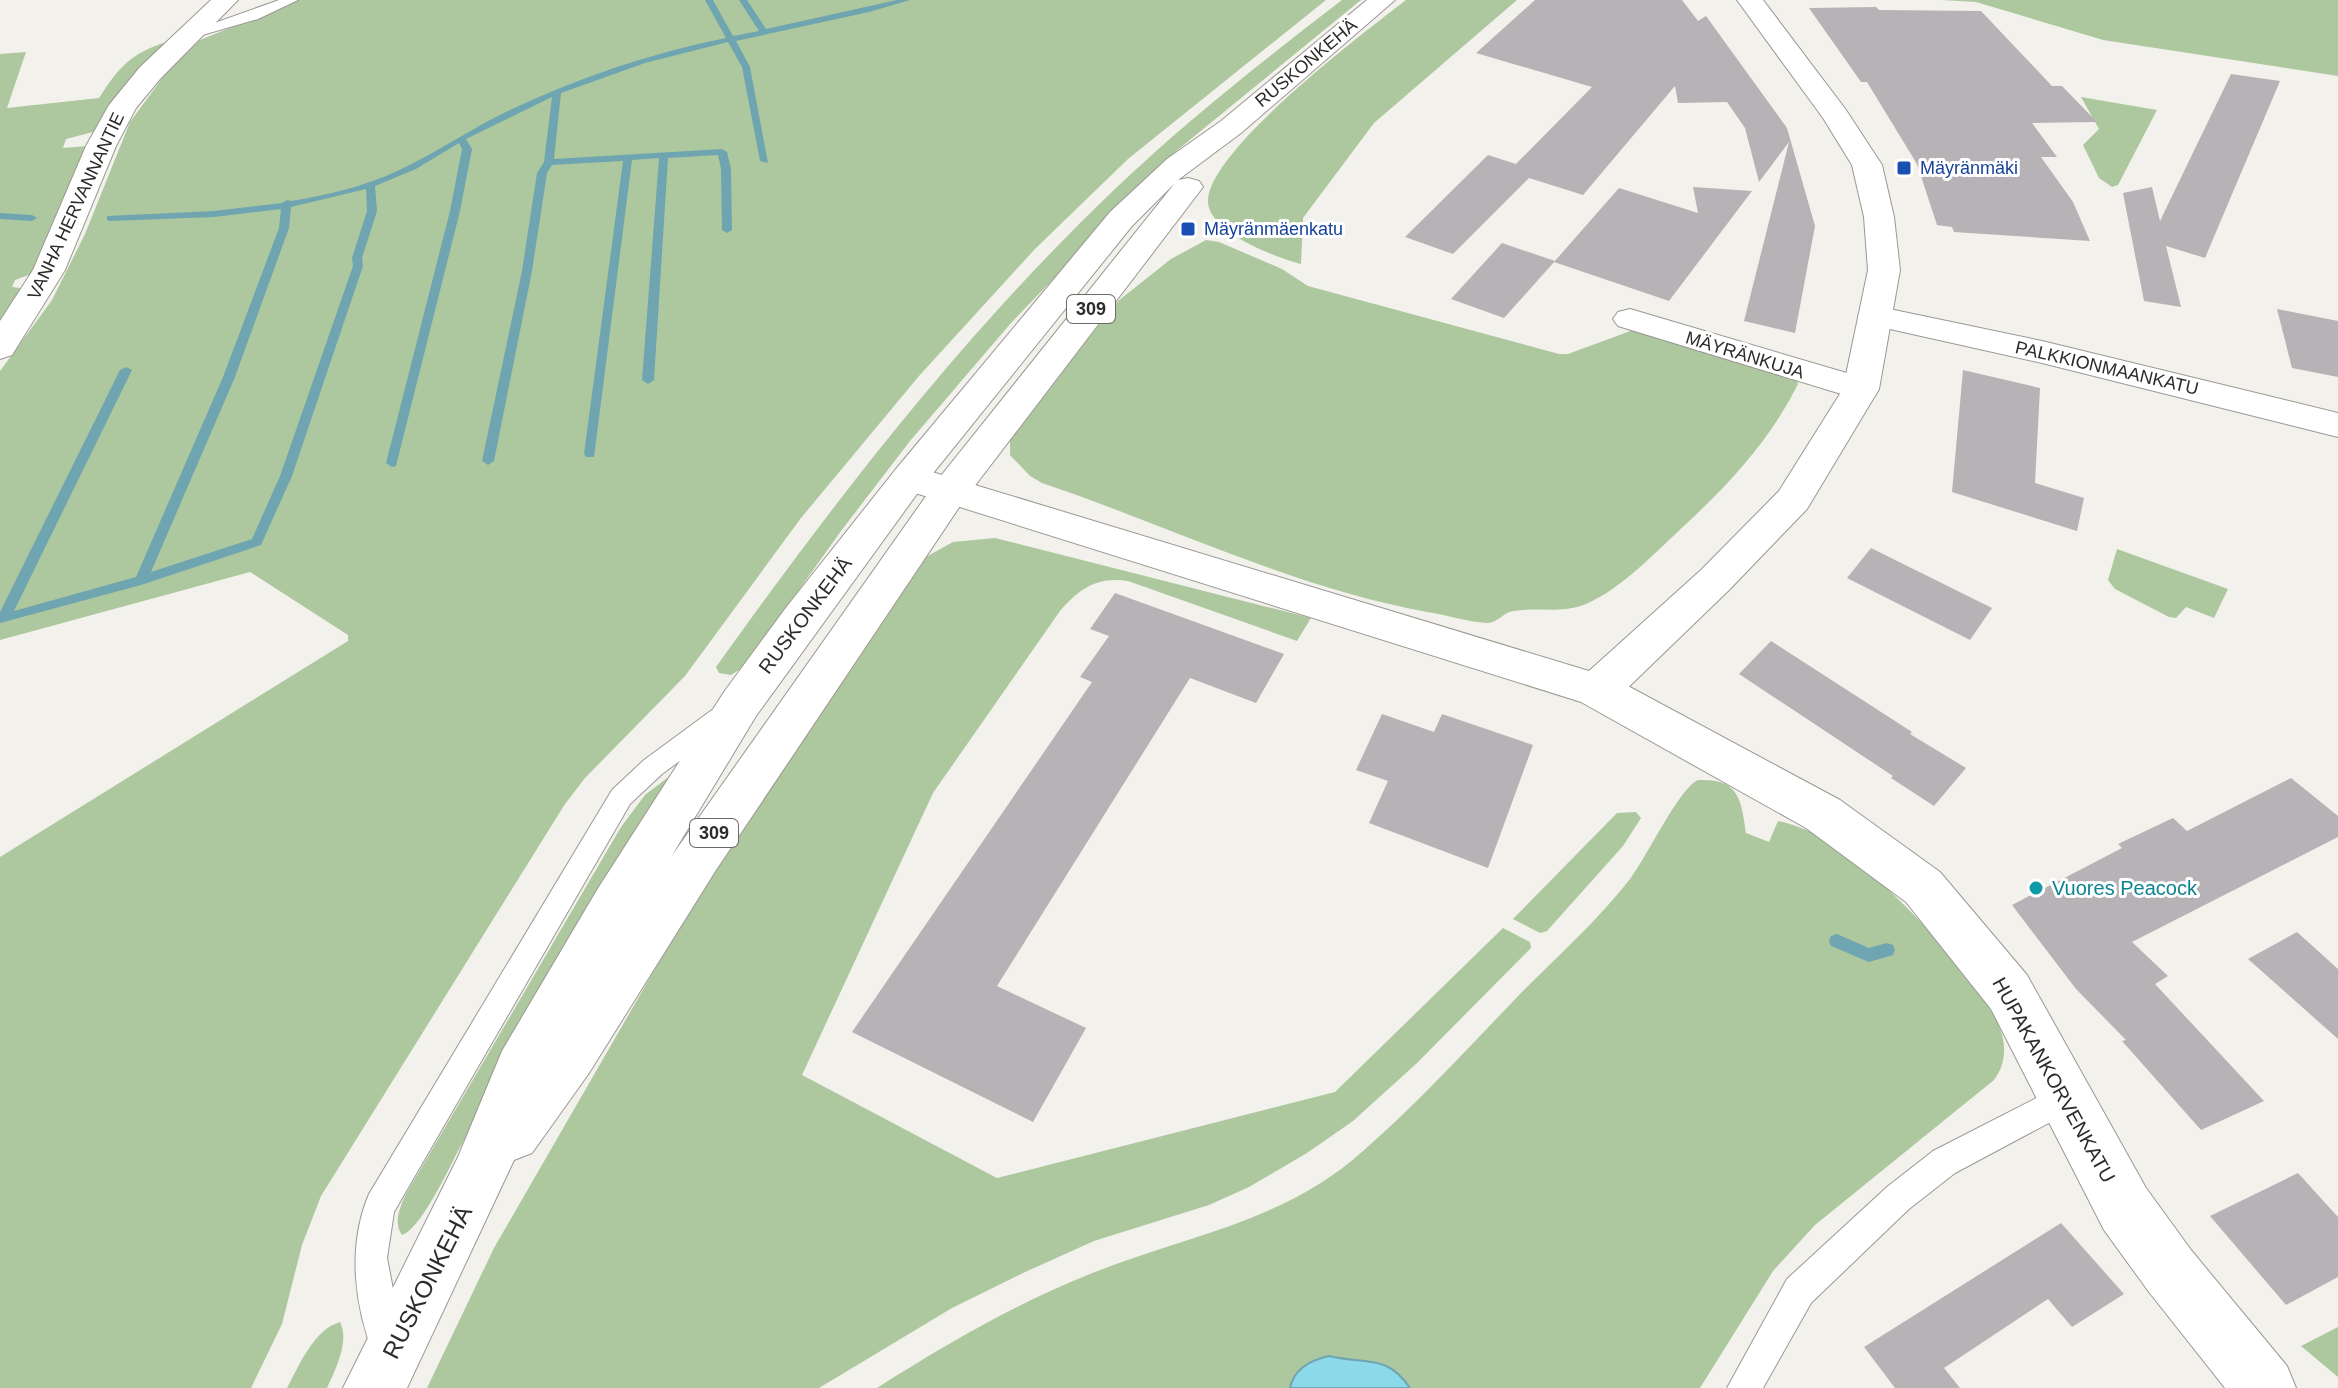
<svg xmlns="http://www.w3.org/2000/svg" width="2338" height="1388" viewBox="0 0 2338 1388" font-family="Arial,sans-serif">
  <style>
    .green { fill: #adc89e }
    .water { fill: #8bd9e9; stroke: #6fa5b0; stroke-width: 2 }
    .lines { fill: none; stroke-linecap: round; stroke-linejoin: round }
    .stream { fill: #6fa5b0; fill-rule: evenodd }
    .building { fill: #b7b2b5 }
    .lane-casing { stroke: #9a9894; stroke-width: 2 }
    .street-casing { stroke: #9a9894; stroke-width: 2 }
    .secondary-casing { stroke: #9a9894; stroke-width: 2 }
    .primary-casing { stroke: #9a9894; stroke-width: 2 }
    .lane { fill: #fff; fill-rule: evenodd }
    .street { fill: #fff; fill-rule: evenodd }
    .secondary { fill: #fff; fill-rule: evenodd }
    .primary { fill: #fff; fill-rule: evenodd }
    .transit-dot { fill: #1a4fb4; stroke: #fff; stroke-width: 3 }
    .culture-dot { fill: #0f9aa8; stroke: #fff; stroke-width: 3 }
    .labels { text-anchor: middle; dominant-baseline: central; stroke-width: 6; stroke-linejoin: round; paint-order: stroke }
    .far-street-label { font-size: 18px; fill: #2d2c2a; stroke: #fff }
    .far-transit-label { font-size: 18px; fill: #164399; stroke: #fff; text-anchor: start }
    .shield { fill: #fff; stroke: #6c6b6a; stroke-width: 2 }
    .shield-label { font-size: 18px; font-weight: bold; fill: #2d2c2a }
    .street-label { font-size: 20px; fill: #2d2c2a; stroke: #fff }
    .culture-label { font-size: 20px; fill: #0d838f; stroke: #fff; text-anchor: start }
    .near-street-label { font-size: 24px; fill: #2d2c2a; stroke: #fff }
  </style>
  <rect width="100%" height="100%" fill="#f3f1ec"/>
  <path class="green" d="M 298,0 L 1326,0 L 1128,159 L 1035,249 L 919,376 L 801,518 L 685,676 L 585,778 L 565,804 L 321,1196 L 302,1245 L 282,1324 L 251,1388 L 0,1388 L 0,857 L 348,641 L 348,635 L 250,572 L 0,640 L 0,371 L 52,300 L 85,234 L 130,122 L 169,69 L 200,40 Z
    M 1342,0 L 1361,0 L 1175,152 L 1011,323 L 910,441 L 841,531 L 744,667 L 731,675 L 719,673 L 716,667 C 836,499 965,332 1115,189 C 1186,121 1264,60 1342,0 Z
    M 1406,0 L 1517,0 L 1374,123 L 1303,218 L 1301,264 C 1275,257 1211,233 1208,203 C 1204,153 1366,31 1406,0 Z
    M 1941,0 L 2338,0 L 2338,76 L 2103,40 L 1976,2 Z
    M 167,42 L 130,79 L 93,132 L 66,139 L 63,148 L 87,146 L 52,234 L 31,274 L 15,280 L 12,287 L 21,288 L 0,324 L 0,54 L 26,52 L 7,108 L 99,98 C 119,67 131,53 167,42 Z
    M 2081,97 L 2157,110 L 2118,185 L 2112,187 L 2099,178 L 2083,145 L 2099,129 Z
    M 1206,240 L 1219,242 L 1282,269 L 1308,286 L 1559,354 L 1568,354 L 1633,330 L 1796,379 L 1798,384 C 1770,440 1731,482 1685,525 C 1658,550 1620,590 1586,604 C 1561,614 1539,607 1514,611 C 1503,612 1498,623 1487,623 C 1467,622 1447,615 1427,612 C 1294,588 1170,526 1042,483 L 1030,476 L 1010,455 L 1010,437 L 1118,301 L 1171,259 Z
    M 995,538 L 1311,618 L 1297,641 L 1128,581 C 1097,576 1079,589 1060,611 L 933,793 L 802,1075 L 997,1178 L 1335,1092 L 1503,928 L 1530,942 L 1531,948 L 1417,1063 L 1353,1121 L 1307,1153 L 1249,1187 L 1209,1205 L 1094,1241 L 1023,1273 L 952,1308 L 819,1388 L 427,1388 L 494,1248 L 700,891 L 924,558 L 953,542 Z
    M 2117,549 L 2228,589 L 2214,618 L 2186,607 L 2176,618 L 2169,617 L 2115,589 L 2108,580 Z
    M 671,775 C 599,900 526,1024 458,1151 C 449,1169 420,1230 402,1235 C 393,1223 400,1207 406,1194 L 621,827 L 645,795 Z
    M 1698,780 C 1741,778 1741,802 1746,833 L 1769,842 L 1778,821 C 1793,824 1811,831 1824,839 C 1872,865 1993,987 2003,1039 C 2006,1054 2003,1068 1994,1080 L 1815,1225 L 1773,1271 L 1700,1388 L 1410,1388 C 1391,1360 1359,1364 1329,1356 L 1292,1382 L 1290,1388 L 877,1388 C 945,1345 1015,1304 1090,1274 C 1186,1235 1283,1223 1363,1151 C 1419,1102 1470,1046 1521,993 C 1558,956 1598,920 1630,879 C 1646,859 1679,788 1698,780 Z
    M 1636,812 L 1641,818 L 1623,846 L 1547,931 L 1540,933 L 1513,919 L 1617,813 Z
    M 340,1322 C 350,1342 335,1370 327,1388 L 287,1388 C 299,1366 314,1329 340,1322 Z
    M 2338,1327 L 2338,1377 L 2301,1346 Z"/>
  <path class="water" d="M 1329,1356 C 1366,1365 1386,1353 1410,1388 L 1290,1388 C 1294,1368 1311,1360 1329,1356 Z"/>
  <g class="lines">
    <path class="stream" d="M 705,0 L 713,0 L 733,36 L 759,31 L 739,0 L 747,0 L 766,29 L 897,0 L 910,0 L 869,12 L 736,41 L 750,67 L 768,163 L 760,161 L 742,67 L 728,42 L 645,63 L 561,93 L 554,159 L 722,149 L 727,152 L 731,169 L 732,230 L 727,233 L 722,230 L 721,169 L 718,155 L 668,158 L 654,380 L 648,384 L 642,380 L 659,158 L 632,160 L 594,457 L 586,457 L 584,454 L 623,161 L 552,165 L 547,173 L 532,271 L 494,461 L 488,465 L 482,461 L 522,271 L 537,173 L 544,162 L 552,97 L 466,139 L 472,149 L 460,211 L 396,466 L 392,467 L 386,463 L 450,211 L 462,149 L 459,143 L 416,169 L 375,186 L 377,211 L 362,258 L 363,266 L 292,476 L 261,545 L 141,585 L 0,623 L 0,612 L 120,370 L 126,367 L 132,370 L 14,611 L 136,577 L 223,377 L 279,228 L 281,209 L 214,217 L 110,221 L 107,220 L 107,216 L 214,211 L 282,203 L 287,200 L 291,201 C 327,195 363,187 397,171 C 436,153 472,128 510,110 C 580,77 651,53 726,38 ZM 366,189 L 367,211 L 352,258 L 353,266 L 280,476 L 252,539 L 151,572 L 235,377 L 289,228 L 291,207 Z
      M 0,213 L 32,215 L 37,218 L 32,221 L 0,219 Z
      M 1837,934 L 1869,948 L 1887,943 L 1893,945 L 1895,950 L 1893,955 L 1869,962 L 1831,946 L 1829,941 L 1831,936 Z"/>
  </g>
  <path class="building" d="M 1535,0 L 1682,0 L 1698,21 L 1706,16 L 1787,128 L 1815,226 L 1795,333 L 1744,321 L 1789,142 L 1759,182 L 1745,128 L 1727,102 L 1678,103 L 1675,86 L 1583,195 L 1529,178 L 1453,254 L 1405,237 L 1488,155 L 1516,164 L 1592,87 L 1476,53 Z
    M 1876,7 L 1879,10 L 1981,11 L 2052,86 L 2062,86 L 2097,122 L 2032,123 L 2057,157 L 2041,157 L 2073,202 L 2090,241 L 1954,232 L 1952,227 L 1937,225 L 1917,164 L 1867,82 L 1861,82 L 1809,8 Z
    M 2231,74 L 2280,81 L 2205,258 L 2166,246 L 2181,307 L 2144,301 L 2123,193 L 2152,187 L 2160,221 Z
    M 1693,187 L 1752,191 L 1669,301 L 1554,262 L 1619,188 L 1698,213 Z
    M 1502,243 L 1555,261 L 1504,318 L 1451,299 Z
    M 2277,309 L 2338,321 L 2338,377 L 2292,368 Z
    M 1963,370 L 2040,388 L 2035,483 L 2084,498 L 2077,531 L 1952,492 Z
    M 1871,548 L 1992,608 L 1970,640 L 1847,578 Z
    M 1115,593 L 1284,654 L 1256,703 L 1190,678 L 997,986 L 1086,1028 L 1033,1122 L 852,1032 L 1092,682 L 1080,677 L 1109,636 L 1090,629 Z
    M 1771,641 L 1912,732 L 1910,734 L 1966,768 L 1934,806 L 1891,778 L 1893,776 L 1739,674 Z
    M 1382,714 L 1434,732 L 1442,714 L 1533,745 L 1488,868 L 1369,823 L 1388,781 L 1356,770 Z
    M 2291,778 L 2338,816 L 2338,837 L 2132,942 L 2168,976 L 2155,984 L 2264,1101 L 2201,1130 L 2122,1041 L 2126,1040 L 2076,989 L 2012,905 L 2122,848 L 2118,844 L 2173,818 L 2187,831 Z
    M 2297,932 L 2338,969 L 2338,1039 L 2248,959 Z
    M 2298,1173 L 2338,1217 L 2338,1277 L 2286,1305 L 2210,1216 Z
    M 2061,1223 L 2124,1294 L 2072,1327 L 2048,1299 L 1944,1368 L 1960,1388 L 1895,1388 L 1864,1347 Z"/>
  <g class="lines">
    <defs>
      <path id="lane" d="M 279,0 L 298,0 L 258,19 L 185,40 L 178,36 Z
        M 721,707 L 730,710 L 733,717 L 730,724 L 662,774 L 630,804 L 394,1212 L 387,1258 L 404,1346 L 399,1358 L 387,1363 L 375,1358 C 354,1306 347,1246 369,1194 L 612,790 L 644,760 L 712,710 Z
        M 2064,1084 L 2075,1089 L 2079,1099 L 2075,1109 L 1955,1173 L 1909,1209 L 1811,1303 L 1763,1388 L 1727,1388 L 1787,1279 L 1887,1187 L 1933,1151 Z"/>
      <path id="street" d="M 1875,306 L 2042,341 L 2338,413 L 2338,437 L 2042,363 L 1863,323 L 1858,316 L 1863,309 Z
        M 1630,309 L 1874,381 L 1879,389 L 1874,397 L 1861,400 L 1618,326 L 1613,319 L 1618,312 Z
        M 1597,673 L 1613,678 L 1840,800 L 1940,872 L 2027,975 L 2146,1188 L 2191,1250 L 2287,1366 L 2296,1388 L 2225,1388 L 2149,1292 L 2104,1230 L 1991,1009 L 1906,902 L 1806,828 L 1581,702 L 1575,690 L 1581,678 Z"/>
      <path id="secondary" d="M 211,0 L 238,0 L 160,79 L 136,108 L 116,146 L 65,270 L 12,355 L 0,359 L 0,321 L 33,270 L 86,146 L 109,105 L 140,67 Z
        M 1737,0 L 1763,0 L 1846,110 L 1882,165 L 1894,217 L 1900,270 L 1879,389 L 1807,509 L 1729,590 L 1613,702 L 1597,707 L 896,487 L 890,478 L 896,469 L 909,465 L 1589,671 L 1701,570 L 1779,491 L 1843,389 L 1868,270 L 1864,217 L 1852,165 L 1823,118 Z"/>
      <path id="primary" d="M 1367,0 L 1395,0 L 1241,133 L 1178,180 L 1188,178 L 1199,181 L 1203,187 L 964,500 L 716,870 L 589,1073 L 532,1153 L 514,1160 L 407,1388 L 343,1388 L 458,1157 L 502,1051 L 597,890 L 724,692 L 785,609 L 896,469 L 1110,212 L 1167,159 L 1221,121 ZM 1175,183 L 936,482 L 671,857 L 756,716 L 922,487 L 1132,226 Z"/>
    </defs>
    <use href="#lane" class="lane-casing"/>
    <use href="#street" class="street-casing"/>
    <use href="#secondary" class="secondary-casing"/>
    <use href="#primary" class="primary-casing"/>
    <use href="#lane" class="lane"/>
    <use href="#street" class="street"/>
    <use href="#secondary" class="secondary"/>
    <use href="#primary" class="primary"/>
  </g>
  <g class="transit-dot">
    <rect x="1896" y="160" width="16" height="16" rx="4"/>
    <rect x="1180" y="221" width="16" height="16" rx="4"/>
  </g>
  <circle class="culture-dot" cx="2036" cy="888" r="8"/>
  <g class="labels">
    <g class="far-street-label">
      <text transform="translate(1306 63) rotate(-40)">RUSKONKEHÄ</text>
      <text transform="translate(76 206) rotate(-65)">VANHA HERVANNANTIE</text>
      <text transform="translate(1745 355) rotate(17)">MÄYRÄNKUJA</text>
      <text transform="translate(2107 368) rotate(13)">PALKKIONMAANKATU</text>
    </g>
    <g class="far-transit-label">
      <text x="1920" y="168">Mäyränmäki</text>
      <text x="1204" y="229">Mäyränmäenkatu</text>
    </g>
    <g class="shield">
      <rect x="1067" y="295" width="48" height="28" rx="6"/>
      <rect x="690" y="819" width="48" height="28" rx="6"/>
    </g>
    <g class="shield-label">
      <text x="1091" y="309">309</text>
      <text x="714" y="833">309</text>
    </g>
    <g class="street-label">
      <text transform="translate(805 615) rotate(-53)">RUSKONKEHÄ</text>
      <text transform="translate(2054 1080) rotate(61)">HUPAKANKORVENKATU</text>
    </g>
    <g class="culture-label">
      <text x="2052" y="888">Vuores Peacock</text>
    </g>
    <g class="near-street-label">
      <text transform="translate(427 1282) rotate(-63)">RUSKONKEHÄ</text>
    </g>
  </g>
</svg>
